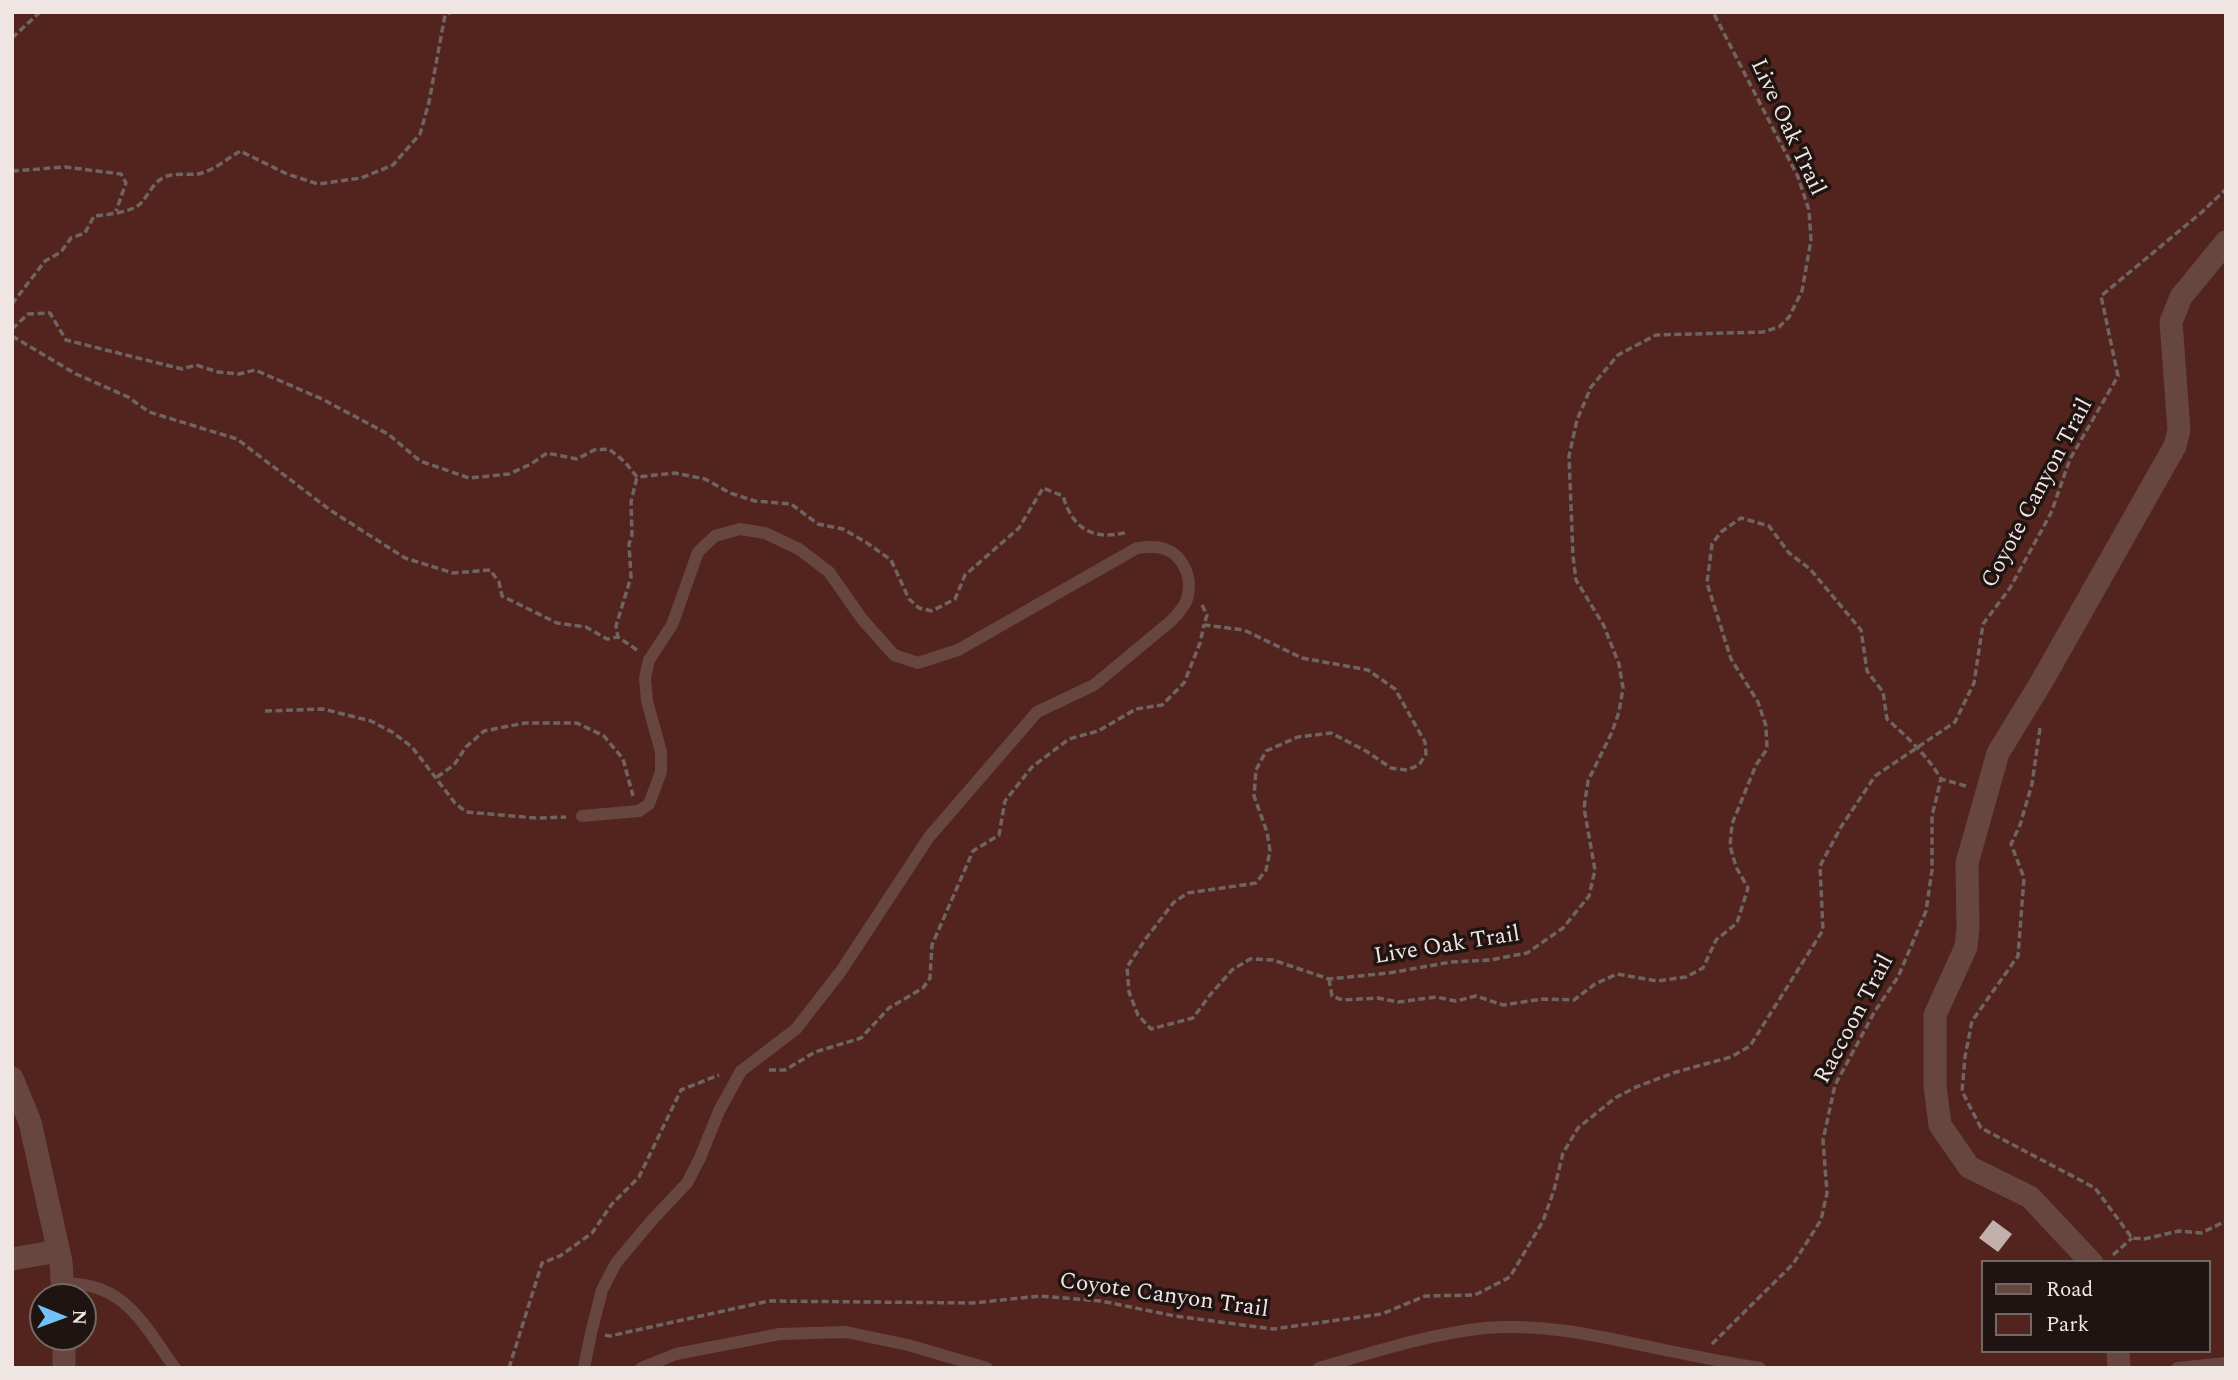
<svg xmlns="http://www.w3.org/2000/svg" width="2238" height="1380" viewBox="0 0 2238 1380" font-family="Spectral,serif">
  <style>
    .green { fill: #52241d; fill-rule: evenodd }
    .building { fill: #c1b0ad }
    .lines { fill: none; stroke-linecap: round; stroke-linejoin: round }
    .path { stroke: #6f6462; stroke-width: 3.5; stroke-dasharray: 7 3.5; stroke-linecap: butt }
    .service { stroke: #674640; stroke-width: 12 }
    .minor { stroke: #674640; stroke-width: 23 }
    .labels { text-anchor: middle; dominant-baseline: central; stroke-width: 7; stroke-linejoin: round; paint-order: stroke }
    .street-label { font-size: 23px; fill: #efe6e4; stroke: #201412 }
  </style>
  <rect width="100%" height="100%" fill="#2a1d1b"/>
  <path class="green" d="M 12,12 L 2226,12 L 2226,1368 L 12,1368 ZM 1984,1263 L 2208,1263 L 2208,1350 L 1984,1350 ZM 42,1296 L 84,1296 L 84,1338 L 42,1338 Z"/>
  <path class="building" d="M 1993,1220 L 2012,1234 L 1998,1252 L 1979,1238 Z"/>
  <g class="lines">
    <path class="path" d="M 12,38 L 40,12
      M 12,171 L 65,167 L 121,174 L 126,183 L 116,211
      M 12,304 L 45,261 L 61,252 L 71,238 L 85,233 L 94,216 C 106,215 132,212 140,204 C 147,197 152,185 161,179 C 171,172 186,175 198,174 C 213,171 227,159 240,151 L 287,174 L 318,184 L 361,178 L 393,165 L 420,134 L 429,102 L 445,15 L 451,12
      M 12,329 L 28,314 L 50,313 L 66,340 L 182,369 L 196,365 L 218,372 L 239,374 L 255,370 L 322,399 L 388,434 L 420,461 L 469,478 L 509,474 L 531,464 L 547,453 L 577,459 L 594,450 L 609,449 L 625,462 L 637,477 L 675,473 L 705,479 L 730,493 L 755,501 L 791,504 L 818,524 L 843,529 L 867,543 L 891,560 L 909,599 L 919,608 L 932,611 L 955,599 L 965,575 L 1019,528 L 1043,488 L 1063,496 C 1073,530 1094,541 1128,532
      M 12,336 L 76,374 L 128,397 L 149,412 L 237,439 L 330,510 L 405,558 L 453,573 L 490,570 L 499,582 L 502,596 L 557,623 L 586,627 L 607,639 L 618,637
      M 1202,605 L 1207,615 L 1204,625 L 1244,630 L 1302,658 L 1368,670 L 1395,689 L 1425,742 L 1426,754 L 1419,765 L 1407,770 L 1391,768 L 1366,751 L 1331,733 L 1298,737 L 1266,751 L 1256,770 L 1254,796 L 1267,832 L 1270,851 L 1266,870 L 1256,883 L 1188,893 L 1174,902 L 1147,937 L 1127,967 L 1129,992 L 1138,1015 L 1151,1029 L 1193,1018 L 1210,995 L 1232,970 L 1250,959 L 1273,960 L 1329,979 L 1389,973 L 1451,962 L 1490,960 L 1527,953 L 1563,928 L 1589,896 L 1595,870 L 1584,808 L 1588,781 L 1612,732 L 1619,712 L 1623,688 L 1619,664 L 1604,626 L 1576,580 L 1573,556 L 1569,456 L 1577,420 L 1591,387 L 1618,355 L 1656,335 L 1763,332 L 1779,327 L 1789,317 L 1802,291 L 1811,240 L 1809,210 L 1798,177 L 1713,12
      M 637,650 L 618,637 L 616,626 L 631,577 L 629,544 L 632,535 L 631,502 L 637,477
      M 265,711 L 323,709 L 371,721 L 392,732 L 412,747 L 455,803 L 466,812 L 536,818 L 566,817
      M 2040,728 L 2032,784 L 2020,825 L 2011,844 L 2024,878 L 2018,956 L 1972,1021 L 1965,1057 L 1962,1091 L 1981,1128 L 2095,1188 L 2132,1238 L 2144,1239 L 2179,1231 L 2201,1233 L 2226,1221
      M 437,777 L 454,765 L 466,747 L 484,731 L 525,723 L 577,723 L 604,736 L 623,759 L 633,796
      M 1329,979 L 1332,996 L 1342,1000 L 1378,998 L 1398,1002 L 1436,997 L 1456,1001 L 1476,996 L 1503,1005 L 1543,999 L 1574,1000 L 1595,984 L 1617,974 L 1657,981 L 1686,977 L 1703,968 L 1716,940 L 1737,923 L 1748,888 L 1736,867 L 1730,846 L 1732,824 L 1756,765 L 1767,749 L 1766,726 L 1758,702 L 1731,659 L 1707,583 L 1712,544 L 1721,532 L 1741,518 L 1769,526 L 1789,553 L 1810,569 L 1861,630 L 1867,671 L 1883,692 L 1887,719 C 1908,738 1927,755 1941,779 L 1966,786
      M 769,1070 L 785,1070 L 815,1052 L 861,1038 L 889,1008 L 923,988 L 930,978 L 932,945 L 973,851 L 999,835 L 1005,801 L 1032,767 L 1069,739 L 1098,731 L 1136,709 L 1162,705 L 1184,683 L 1200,643 L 1204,625
      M 2113,1255 L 2132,1238
      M 605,1335 L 610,1336 L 769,1301 L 973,1303 L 1040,1296 L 1101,1301 L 1175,1316 L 1273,1329 L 1382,1314 L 1425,1296 L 1475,1295 L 1510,1277 L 1543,1221 L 1554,1190 L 1563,1153 L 1578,1128 L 1615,1098 L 1636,1087 L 1676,1072 L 1731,1057 L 1750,1046 L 1823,930 L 1820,866 L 1841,827 L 1875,776 L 1955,722 L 1974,683 L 1983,624 L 2010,588 L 2051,513 L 2070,459 L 2118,376 L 2101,296 L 2202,212 L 2226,189
      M 1712,1344 L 1793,1264 L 1821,1220 L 1827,1193 L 1823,1140 L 1835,1085 L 1875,1011 L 1898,977 L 1926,911 L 1932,870 L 1932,816 L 1941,779
      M 509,1368 L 542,1263 L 560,1256 L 592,1233 L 612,1204 L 639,1177 L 681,1090 L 719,1075"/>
    <path class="service" d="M 582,816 L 639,811 L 649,804 L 661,772 L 661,752 L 647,701 L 645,678 L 649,660 L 672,625 L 698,552 L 715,536 L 740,529 L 765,533 L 799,549 L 829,572 L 862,619 L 894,655 L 918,663 L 958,650 L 1137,548 C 1142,548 1148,546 1153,547 C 1180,547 1194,575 1187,599 C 1184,608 1177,615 1171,621 L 1094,685 L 1037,712 L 929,837 L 841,971 L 796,1029 L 741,1071 L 719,1111 L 700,1158 L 687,1183 L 653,1219 L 616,1263 L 602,1290 L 591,1333 L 584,1368
      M 63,1284 C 124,1281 143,1324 175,1368
      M 641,1368 L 676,1354 L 780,1334 L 846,1332 L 908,1345 L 987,1368
      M 1319,1368 C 1374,1352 1429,1334 1485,1328 C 1543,1323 1599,1336 1655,1348 C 1689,1355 1724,1362 1760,1368
      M 2177,1368 L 2226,1363"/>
    <path class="minor" d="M 12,1078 L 30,1122 L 61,1262 L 63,1296
      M 12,1259 L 58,1251
      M 2092,1263 L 2030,1197 L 1969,1167 L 1940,1125 L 1935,1086 L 1935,1015 L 1966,947 L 1968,928 L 1967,863 L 1998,753 L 2042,681 L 2175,446 L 2179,430 L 2171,322 L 2181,297 L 2226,242
      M 64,1338 L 64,1368
      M 2118,1350 L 2119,1368"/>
  </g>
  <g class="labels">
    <g class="street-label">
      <text transform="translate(1788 127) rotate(65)">Live Oak Trail</text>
      <text transform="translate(2037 493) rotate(-62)">Coyote Canyon Trail</text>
      <text transform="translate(1447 945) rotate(-9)">Live Oak Trail</text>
      <text transform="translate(1854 1019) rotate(-62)">Raccoon Trail</text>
      <text transform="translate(1164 1295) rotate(8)">Coyote Canyon Trail</text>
    </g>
  </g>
  <rect width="2238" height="1380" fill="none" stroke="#efe6e4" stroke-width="28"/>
  <rect x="1982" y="1261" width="228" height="91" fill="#201412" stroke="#736866" stroke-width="2"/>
  <rect x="1996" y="1284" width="35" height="10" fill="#674640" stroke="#736866" stroke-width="2"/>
  <text x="2046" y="1296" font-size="21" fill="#efe6e4">Road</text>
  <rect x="1996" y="1314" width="35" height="21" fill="#52241d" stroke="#736866" stroke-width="2"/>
  <text x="2046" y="1331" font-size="21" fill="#efe6e4">Park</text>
  <g transform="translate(63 1317) rotate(91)"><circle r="33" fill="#201412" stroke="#736866" stroke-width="2"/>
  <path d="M0-5L12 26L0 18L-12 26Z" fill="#73c1f6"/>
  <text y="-10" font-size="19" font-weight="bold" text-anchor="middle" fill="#efe6e4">N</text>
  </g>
</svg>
